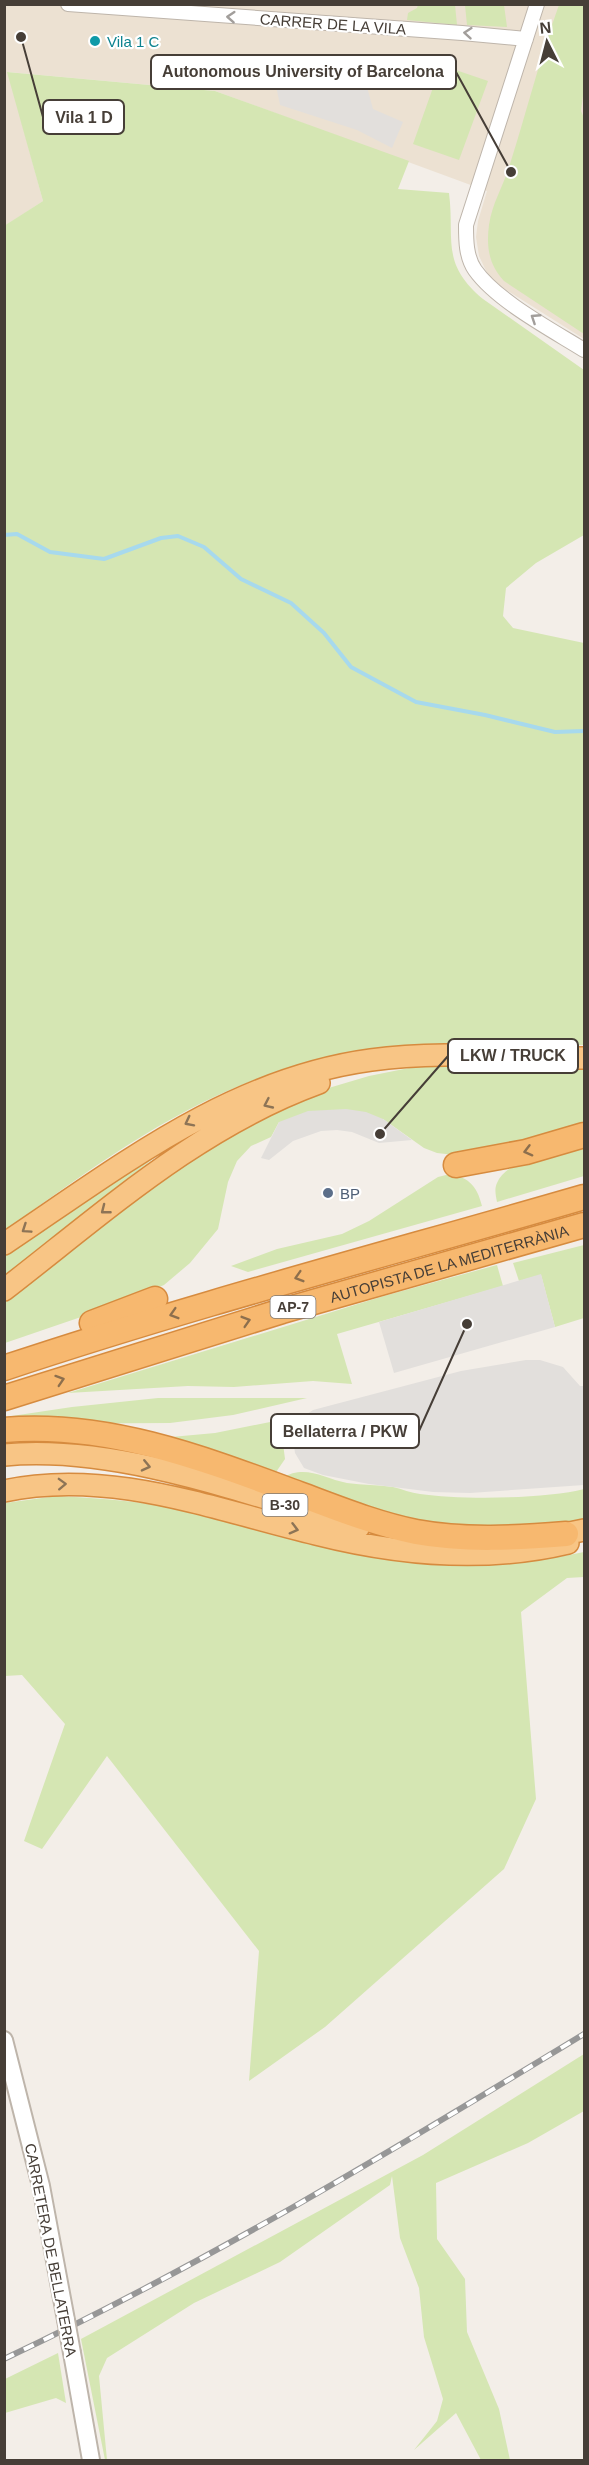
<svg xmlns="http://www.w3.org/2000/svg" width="589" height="2465" viewBox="0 0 589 2465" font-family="Helvetica,sans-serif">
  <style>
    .education { fill: #ece1d2 }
    .green { fill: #d5e6b3 }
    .parking { fill: #e2dfdc }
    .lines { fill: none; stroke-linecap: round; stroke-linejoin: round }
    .stream { stroke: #a7d9ed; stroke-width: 4 }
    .minor-casing { stroke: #beb5ab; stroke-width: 16 }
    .tertiary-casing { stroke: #beb5ab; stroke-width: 20 }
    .trunk-casing { stroke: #d68b3f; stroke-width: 24 }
    .motorway-casing { stroke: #d68b3f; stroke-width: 27 }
    .minor { stroke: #fff; stroke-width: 14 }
    .tertiary { stroke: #fff; stroke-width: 16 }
    .trunk { stroke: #f8c585; stroke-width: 21 }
    .motorway { stroke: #f7b86f; stroke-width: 24 }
    .rail-casing { stroke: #979797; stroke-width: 6 }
    .rail { stroke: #fff; stroke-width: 4; stroke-dasharray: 11; stroke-linecap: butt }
    .tertiary-bridge-casing { stroke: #beb5ab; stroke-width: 20; stroke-linecap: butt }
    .tertiary-bridge { stroke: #fff; stroke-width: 16 }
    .oneway { stroke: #a29e9b }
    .oneway2 { stroke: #8d7456 }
    .oneway3 { stroke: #8d6f4d }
    .culture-dot { fill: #0f9aa8; stroke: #fff; stroke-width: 2 }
    .service-dot { fill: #5c6f8a; stroke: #fff; stroke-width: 2 }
    .labels { text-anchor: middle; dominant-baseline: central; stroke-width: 4.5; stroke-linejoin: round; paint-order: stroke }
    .shield { fill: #fff; stroke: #7e7873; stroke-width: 1.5 }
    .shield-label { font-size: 14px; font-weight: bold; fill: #463e37 }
    .street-label { font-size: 15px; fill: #463e37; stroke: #fff }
    .culture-label { font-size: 15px; fill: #0d838f; stroke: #fff; text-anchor: start }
    .service-label { font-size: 15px; fill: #4e5e75; stroke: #fff; text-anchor: start }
    .leader { fill: none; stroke: #463e37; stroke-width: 2 }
    .callout-dot { fill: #463e37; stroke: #fff; stroke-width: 2 }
    .callout { fill: #fff; stroke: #463e37; stroke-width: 2 }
    .callout-label { font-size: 16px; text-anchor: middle; font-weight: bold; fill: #463e37 }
  </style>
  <rect width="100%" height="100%" fill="#f3eee8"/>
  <path class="education" d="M 5,5 L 584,5 L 584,339 L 500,286 L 488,275 L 479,256 L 476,237 L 478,221 L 487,191 L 215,91 L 8,72 L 43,201 L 5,226 Z"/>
  <path class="green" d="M 418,5 L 455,5 L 457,25 L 407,20 L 408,13 L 417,8 Z
    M 465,5 L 504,5 L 507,27 L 467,25 Z
    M 559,5 L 584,5 L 584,88 L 581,111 L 584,118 L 584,334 L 504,281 C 489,265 486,247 489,225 C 492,203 504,185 510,164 C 527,111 540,57 559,5 Z
    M 441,65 L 488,81 L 459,160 L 413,144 Z
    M 7,72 L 215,91 L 409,161 L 398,189 L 449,193 C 455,240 440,263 483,299 L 584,370 L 584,535 L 536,563 L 506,588 L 503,616 L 513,628 L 584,643 L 584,1045 C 498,1045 407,1039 322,1059 C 198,1088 106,1158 5,1230 L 4,226 L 43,201 Z
    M 450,1065 L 584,1065 L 584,1127 L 537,1142 L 454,1155 L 437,1153 L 424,1148 L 383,1119 L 279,1122 L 271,1137 L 251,1146 L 237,1161 L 228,1182 L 218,1229 L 190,1263 L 164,1285 L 116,1305 L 5,1343 L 4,1303 L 38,1278 L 103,1222 L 192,1156 L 305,1095 L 369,1076 L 414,1067 Z
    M 584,1140 L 584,1176 L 497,1202 C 496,1196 494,1189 497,1183 C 507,1159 561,1148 584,1140 Z
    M 163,1151 L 5,1275 L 5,1252 Z
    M 446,1175 C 467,1175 477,1185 482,1206 L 248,1272 L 231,1266 L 277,1249 L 342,1234 L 369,1221 L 438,1177 Z
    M 584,1245 L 584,1318 L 555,1327 L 541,1275 L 519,1281 L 513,1263 Z
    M 497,1265 L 503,1286 L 337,1334 L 352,1384 L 313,1381 L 234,1387 L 188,1386 L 68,1393 L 384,1296 Z
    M 158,1398 L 307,1398 L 233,1415 L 170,1423 L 5,1424 L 5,1417 L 72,1407 Z
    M 280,1420 L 285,1459 L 274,1475 L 282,1478 C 305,1464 323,1478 347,1483 C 363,1485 378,1485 393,1487 C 402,1489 411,1493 420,1494 C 460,1500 546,1499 584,1489 L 584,1519 L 522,1531 L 430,1531 L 170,1443 L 171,1437 L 215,1433 Z
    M 57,1496 C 92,1498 127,1500 162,1506 C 231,1519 297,1543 366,1556 C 438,1569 513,1567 584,1552 L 584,1577 L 567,1578 L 521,1612 L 536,1799 L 504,1869 L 325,2027 L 249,2081 L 259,1951 L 107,1756 L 42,1849 L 24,1841 L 65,1724 L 22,1675 L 5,1676 L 5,1503 Z
    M 584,2054 L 584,2111 L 528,2143 L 436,2183 L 437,2239 L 465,2279 L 467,2332 L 499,2409 L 510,2460 L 481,2460 L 456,2413 L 414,2450 L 437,2421 L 443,2399 L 424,2337 L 419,2288 L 400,2238 L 392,2176 L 390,2185 L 280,2262 L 194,2303 L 107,2358 L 99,2376 L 107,2460 L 105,2460 L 81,2339 L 423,2155 Z
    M 58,2353 L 66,2403 L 56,2398 L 5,2413 L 5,2419 L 5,2379 Z"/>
  <path class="parking" d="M 275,81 L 367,87 L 373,109 L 403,122 L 392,148 L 357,130 L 280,105 Z
    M 346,1109 L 366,1112 L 383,1119 L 412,1140 L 379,1143 L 352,1132 L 337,1130 L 321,1131 L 293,1141 L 269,1160 L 261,1158 L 279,1122 L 308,1111 Z
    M 541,1274 L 555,1327 L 394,1373 L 379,1322 Z
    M 526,1360 L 540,1360 L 563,1367 L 580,1386 L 584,1386 L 584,1485 L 470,1493 L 433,1492 L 369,1484 L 323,1475 L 304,1468 L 295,1453 L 292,1432 L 301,1418 L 313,1410 L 461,1371 Z"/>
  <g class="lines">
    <path class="stream" d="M 4,535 L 17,534 L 50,552 L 104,559 L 161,538 L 178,536 L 204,547 L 241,579 L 291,603 L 324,633 L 351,667 L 416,702 L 485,715 L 555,732 L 584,731"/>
    <defs>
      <path id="minor" d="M 68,4 L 462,33 L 526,39
        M 537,4 L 466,225 C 466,240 466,257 475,270 C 497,301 552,330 584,350"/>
      <path id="tertiary" d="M 4,2040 L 41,2186 L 66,2320
        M 72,2353 L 91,2460"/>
      <path id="trunk" d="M 4,1244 C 119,1167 230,1079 371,1060 C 441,1050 514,1058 584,1058
        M 4,1290 C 105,1212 198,1127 319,1083
        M 4,1455 C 118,1444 251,1495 359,1527
        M 4,1491 C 110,1468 215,1510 316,1534 C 399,1555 484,1563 568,1543
        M 550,1537 L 584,1530"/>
      <g id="motorway">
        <path d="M 456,1165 L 526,1152 L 584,1135"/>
        <path d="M 92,1323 L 155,1299"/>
        <path d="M 4,1368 C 196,1304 391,1253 584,1197"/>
        <path id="s1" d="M 4,1398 L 282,1311 L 584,1225"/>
        <path d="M 4,1430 C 107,1421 205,1459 299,1494 C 337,1508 376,1524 416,1532 C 465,1541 516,1538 566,1534"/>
      </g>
    </defs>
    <use href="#minor" class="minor-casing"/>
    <use href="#tertiary" class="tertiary-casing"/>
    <use href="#trunk" class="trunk-casing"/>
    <use href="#motorway" class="motorway-casing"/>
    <use href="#minor" class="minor"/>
    <use href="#tertiary" class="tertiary"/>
    <use href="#trunk" class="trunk"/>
    <use href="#motorway" class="motorway"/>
    <defs>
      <path id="rail" d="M 4,2359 C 205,2264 395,2149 584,2034"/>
    </defs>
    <use href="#rail" class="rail-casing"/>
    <use href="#rail" class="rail"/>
    <defs>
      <path id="tertiary-bridge" d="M 66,2320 L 72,2353"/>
    </defs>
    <use href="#tertiary-bridge" class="tertiary-bridge-casing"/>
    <use href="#tertiary-bridge" class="tertiary-bridge"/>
  </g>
  <defs><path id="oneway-chevron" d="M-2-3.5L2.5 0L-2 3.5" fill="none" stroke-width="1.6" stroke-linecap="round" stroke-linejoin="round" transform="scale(1.5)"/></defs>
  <g class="oneway">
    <use href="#oneway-chevron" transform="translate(231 17) rotate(-176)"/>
    <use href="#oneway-chevron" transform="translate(468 33) rotate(-175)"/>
    <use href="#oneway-chevron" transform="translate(535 318) rotate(-147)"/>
  </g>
  <g class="oneway2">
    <use href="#oneway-chevron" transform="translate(268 1104) rotate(155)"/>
    <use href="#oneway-chevron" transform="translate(189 1122) rotate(153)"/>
    <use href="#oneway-chevron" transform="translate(105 1210) rotate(142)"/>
    <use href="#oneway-chevron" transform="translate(26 1229) rotate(146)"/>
    <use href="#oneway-chevron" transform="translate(146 1466) rotate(13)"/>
    <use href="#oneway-chevron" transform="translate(62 1484) rotate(-2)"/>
    <use href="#oneway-chevron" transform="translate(294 1529) rotate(15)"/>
  </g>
  <g class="oneway3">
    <use href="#oneway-chevron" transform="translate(528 1151) rotate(165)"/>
    <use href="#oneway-chevron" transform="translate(299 1277) rotate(163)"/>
    <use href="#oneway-chevron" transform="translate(174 1314) rotate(163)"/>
    <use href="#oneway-chevron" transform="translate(246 1321) rotate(-17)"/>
    <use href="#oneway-chevron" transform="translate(60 1380) rotate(-18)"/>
  </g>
  <circle class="culture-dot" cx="95" cy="41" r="6"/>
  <circle class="service-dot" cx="328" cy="1193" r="6"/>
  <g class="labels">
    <g class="shield">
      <rect x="270.5" y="1296" width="45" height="22" rx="4.5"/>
      <rect x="262.5" y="1494" width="45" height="22" rx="4.5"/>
    </g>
    <g class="shield-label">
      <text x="293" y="1307">AP-7</text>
      <text x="285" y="1505">B-30</text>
    </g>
    <g class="street-label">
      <text transform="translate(333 24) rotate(4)">CARRER DE LA VILA</text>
      <text stroke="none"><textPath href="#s1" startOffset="465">AUTOPISTA DE LA MEDITERRÀNIA</textPath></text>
      <text transform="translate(51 2250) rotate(79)">CARRETERA DE BELLATERRA</text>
    </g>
    <g class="culture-label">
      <text x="107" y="41">Vila 1 C</text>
    </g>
    <g class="service-label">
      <text x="340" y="1193">BP</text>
    </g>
  </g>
  <path class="leader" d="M511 172L456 72M21 37L43 117M380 1134L448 1056M467 1324L419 1431"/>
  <g class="callout-dot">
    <circle cx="511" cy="172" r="6"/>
    <circle cx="21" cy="37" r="6"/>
    <circle cx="380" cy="1134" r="6"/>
    <circle cx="467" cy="1324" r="6"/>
  </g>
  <g class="callout">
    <rect x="151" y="55" width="305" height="34" rx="6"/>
    <rect x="43" y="100" width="81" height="34" rx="6"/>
    <rect x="448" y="1039" width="130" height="34" rx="6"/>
    <rect x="271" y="1414" width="148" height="34" rx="6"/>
  </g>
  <g class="callout-label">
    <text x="303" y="77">Autonomous University of Barcelona</text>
    <text x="84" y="123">Vila 1 D</text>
    <text x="513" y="1061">LKW / TRUCK</text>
    <text x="345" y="1437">Bellaterra / PKW</text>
  </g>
  <rect width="589" height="2465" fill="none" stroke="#463e37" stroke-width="12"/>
  <g transform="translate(547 42) rotate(354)" stroke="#ffffff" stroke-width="4.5" paint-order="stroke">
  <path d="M0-4.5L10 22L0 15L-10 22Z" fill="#463e37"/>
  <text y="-9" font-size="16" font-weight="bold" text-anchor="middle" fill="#463e37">N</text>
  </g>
</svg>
